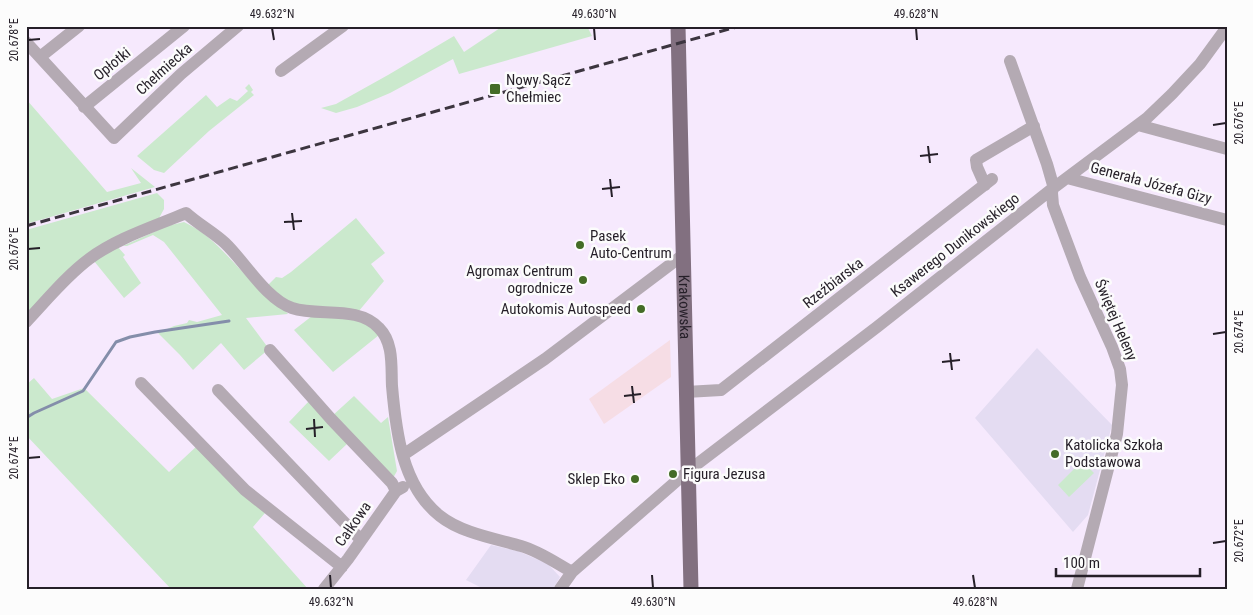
<svg xmlns="http://www.w3.org/2000/svg" width="1253" height="615" viewBox="0 0 1253 615" font-family="'Roboto Condensed',sans-serif">
  <style>
    .industrial { fill: #f6dde5 }
    .education { fill: #e4dcf2 }
    .green { fill: #cbe9cd }
    .lines { fill: none; stroke-linecap: round; stroke-linejoin: round }
    .stream { stroke: #848eaa; stroke-width: 3 }
    .minor { stroke: #b4aab3; stroke-width: 12 }
    .major { stroke: #827080; stroke-width: 15 }
    .rail { stroke: #3c353f; stroke-width: 3; stroke-dasharray: 10 5; stroke-linecap: butt }
    .ticks { fill: none; stroke: #251f28; stroke-width: 2 }
    .poi-dot { fill: #446c27; stroke: #fcfcfc; stroke-width: 2 }
    .labels { text-anchor: middle; dominant-baseline: central; stroke-width: 5; stroke-linejoin: round; paint-order: stroke }
    .street-label { font-size: 15px; fill: #251f28; stroke: #fcfcfc }
    .poi-label { font-size: 15px; fill: #251f28; stroke: #fcfcfc; text-anchor: start }
    .neatline { fill: none; stroke: #251f28; stroke-width: 2 }
    .ticks-label { font-size: 12px; text-anchor: middle; fill: #251f28 }
  </style>
  <rect width="100%" height="100%" fill="#f6e9fd"/>
  <path class="industrial" d="M 670,340 L 671,377 L 604,424 L 589,399 Z"/>
  <path class="education" d="M 1037,348 L 1112,425 L 1088,515 L 1073,532 L 975,418 Z
    M 491,545 L 518,551 L 548,564 L 560,577 L 553,589 L 484,589 L 466,580 Z"/>
  <path class="green" d="M 503,26 L 589,26 L 588,28 L 592,36 L 459,74 L 453,59 L 390,93 L 357,107 L 336,113 L 321,108 L 336,104 L 388,75 L 454,36 L 464,52 Z
    M 249,84 L 253,90 L 251,92 L 254,95 L 209,131 L 164,173 L 154,170 L 137,156 L 206,95 L 217,107 L 230,98 L 237,101 L 248,91 L 245,88 Z
    M 26,99 L 107,192 L 141,183 L 131,168 L 155,187 L 26,224 Z
    M 157,193 L 164,200 L 164,209 L 158,220 L 118,235 L 26,314 L 26,230 Z
    M 356,218 L 385,253 L 371,264 L 384,281 L 358,312 L 293,304 L 267,286 L 276,277 L 282,278 L 291,272 Z
    M 184,222 C 217,237 237,270 264,293 C 272,300 281,305 288,314 L 246,318 L 269,349 L 244,370 L 221,343 L 193,370 L 180,355 L 158,333 L 174,326 L 187,323 L 189,320 L 197,322 L 222,315 L 164,242 L 153,235 L 127,246 L 123,246 L 167,226 Z
    M 117,246 L 125,255 L 123,257 L 141,283 L 124,298 L 94,261 Z
    M 312,316 L 349,318 L 366,323 L 379,335 L 333,372 L 294,330 Z
    M 34,378 L 52,399 L 84,388 L 169,472 L 198,445 L 265,513 L 253,527 L 308,589 L 171,589 L 26,435 L 26,419 L 30,411 L 26,407 L 26,385 Z
    M 354,396 L 381,423 L 388,417 L 397,471 L 392,480 L 332,416 Z
    M 310,400 L 348,443 L 329,461 L 289,422 Z
    M 1082,461 L 1094,473 L 1069,497 L 1058,485 Z"/>
  <g class="lines">
    <path class="stream" d="M 26,418 L 34,413 L 83,391 L 116,342 L 130,337 L 155,332 L 229,321"/>
    <path class="minor" d="M 26,42 L 114,138 L 181,74 L 238,26
      M 40,57 L 79,26
      M 1010,61 L 1047,164 L 1053,185 L 1052,193 L 1053,205 L 1080,277 L 1112,347 L 1120,369 L 1122,385 L 1117,434 L 1077,589
      M 281,71 L 343,26
      M 84,107 L 184,26
      M 1138,125 L 1227,149
      M 1067,178 L 1227,220
      M 985,185 L 977,167 L 976,160 L 1034,126
      M 26,322 C 46,301 65,277 89,259 C 117,238 153,227 186,213 C 198,224 213,232 225,243 C 245,262 266,299 292,308 C 319,317 358,305 379,328 C 394,343 391,367 392,386 C 396,432 402,486 440,516 C 461,533 497,539 521,546 C 539,551 556,563 572,572
      M 270,350 L 331,419 L 392,483 L 396,491
      M 141,383 L 245,490 L 342,567
      M 218,390 L 361,540
      M 686,392 L 721,390 L 992,179
      M 403,455 L 545,359 L 683,255
      M 324,589 L 348,559 L 396,491 L 403,487
      M 560,589 L 572,572 L 688,471 L 877,327 L 1052,189 L 1147,118 L 1172,94 L 1200,64 L 1227,27"/>
    <path class="major" id="s1" d="M 678,26 L 691,589"/>
    <path class="rail" d="M 26,226 L 740,26"/>
  </g>
  <path class="ticks" d="M 272,28 L 274,40M 594,28 L 595,40M 916,28 L 917,40M 28,40 L 40,39M 1213,125 L 1226,123M 928,146 L 930,163M 920,156 L 938,154M 610,179 L 612,197M 602,189 L 620,187M 292,213 L 294,230M 284,222 L 302,221M 28,249 L 40,248M 1213,334 L 1226,332M 950,353 L 952,370M 942,362 L 960,360M 632,386 L 634,403M 624,396 L 641,394M 314,419 L 315,437M 306,429 L 323,427M 28,458 L 40,457M 1213,543 L 1226,541M 330,575 L 331,588M 652,575 L 653,588M 973,575 L 975,588"/>
  <g class="poi-dot">
    <rect x="489" y="83" width="12" height="12" rx="2.5"/>
    <circle cx="580" cy="245" r="5"/>
    <circle cx="583" cy="280" r="5"/>
    <circle cx="641" cy="309" r="5"/>
    <circle cx="1055" cy="454" r="5"/>
    <circle cx="673" cy="474" r="5"/>
    <circle cx="635" cy="479" r="5"/>
  </g>
  <g class="labels">
    <g class="street-label">
      <text transform="translate(112 64) rotate(-39)">Opłotki</text>
      <text transform="translate(164 69) rotate(-42)">Chełmiecka</text>
      <text transform="translate(1151 183) rotate(15)">Generała Józefa Gizy</text>
      <text transform="translate(955 245) rotate(-38)">Ksawerego Dunikowskiego</text>
      <text transform="translate(833 283) rotate(-38)">Rzeźbiarska</text>
      <text stroke="none"><textPath href="#s1" startOffset="281">Krakowska</textPath></text>
      <text transform="translate(1116 320) rotate(67)">Świętej Heleny</text>
      <text transform="translate(353 524) rotate(-55)">Całkowa</text>
    </g>
    <g class="poi-label">
      <text x="506" y="80">Nowy Sącz<tspan x="506" dy="17">Chełmiec</tspan></text>
      <text x="590" y="236">Pasek<tspan x="590" dy="17">Auto-Centrum</tspan></text>
      <text x="573" y="271" text-anchor="end">Agromax Centrum<tspan x="573" dy="17">ogrodnicze</tspan></text>
      <text x="631" y="309" text-anchor="end">Autokomis Autospeed</text>
      <text x="1065" y="445">Katolicka Szkoła<tspan x="1065" dy="17">Podstawowa</tspan></text>
      <text x="683" y="474">Figura Jezusa</text>
      <text x="625" y="479" text-anchor="end">Sklep Eko</text>
    </g>
  </g>
  <rect width="1253" height="615" fill="none" stroke="#fcfcfc" stroke-width="55"/>
  <path d="M1056 568v8h144v-8" fill="none" stroke="#251f28" stroke-width="2.5"/>
  <text x="1063" y="568" font-size="15" fill="#251f28" stroke="#fcfcfc" stroke-width="4" paint-order="stroke">100 m</text>
  <rect x="28" y="28" width="1198" height="560" class="neatline"/>
  <g class="ticks-label">
    <text x="272" y="18">49.632°N</text>
    <text x="594" y="18">49.630°N</text>
    <text x="916" y="18">49.628°N</text>
    <text transform="translate(14 40) rotate(-90)" y="4">20.678°E</text>
    <text transform="translate(1239 123) rotate(-90)" y="4">20.676°E</text>
    <text transform="translate(14 249) rotate(-90)" y="4">20.676°E</text>
    <text transform="translate(1239 332) rotate(-90)" y="4">20.674°E</text>
    <text transform="translate(14 458) rotate(-90)" y="4">20.674°E</text>
    <text transform="translate(1239 541) rotate(-90)" y="4">20.672°E</text>
    <text x="331" y="606">49.632°N</text>
    <text x="653" y="606">49.630°N</text>
    <text x="975" y="606">49.628°N</text>
  </g>
</svg>
